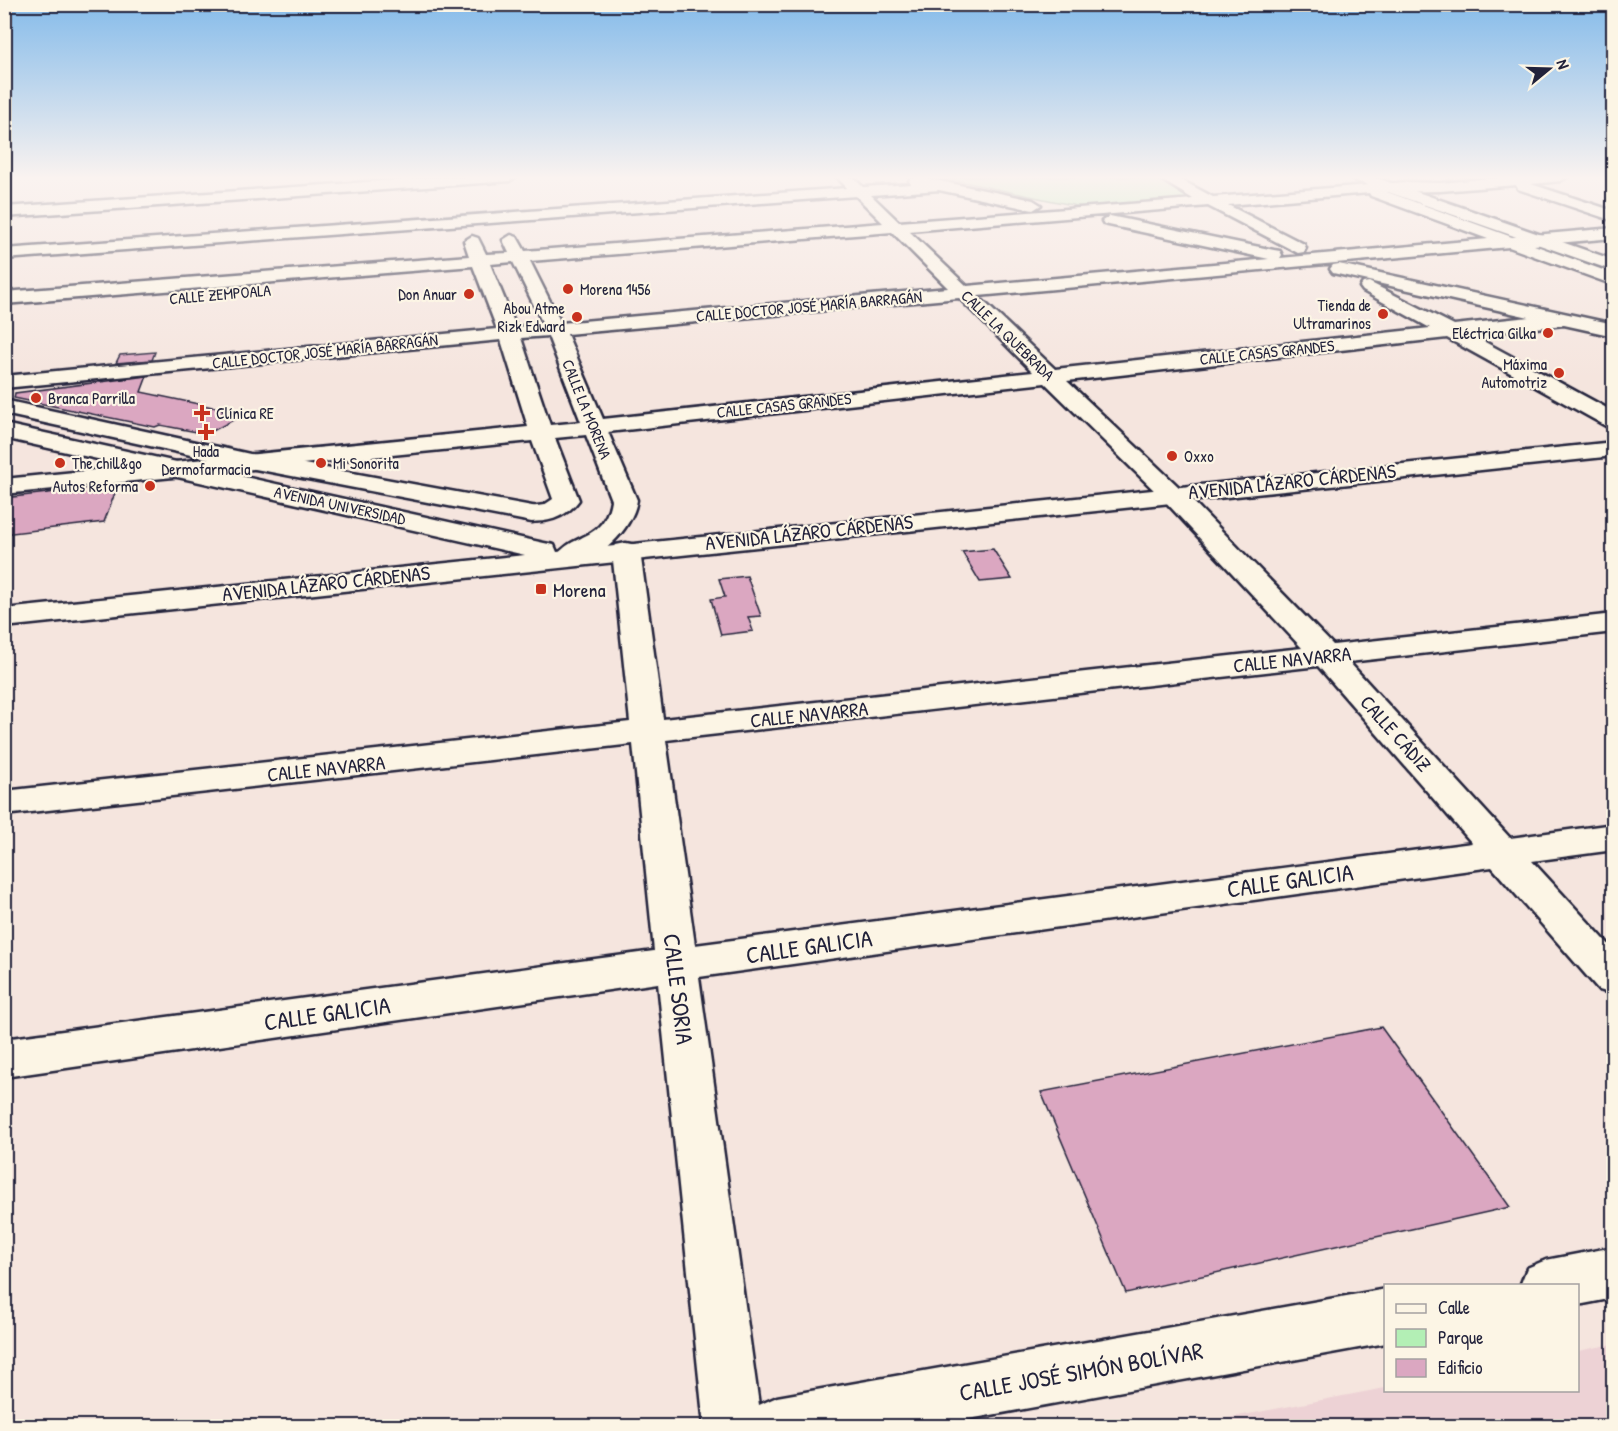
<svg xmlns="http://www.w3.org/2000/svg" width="1618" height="1431" viewBox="0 0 1618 1431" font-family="'Patrick Hand',sans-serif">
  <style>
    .built { fill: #edd2d5 }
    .green { fill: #b3efb5; stroke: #6a8878; stroke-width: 1.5 }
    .building { fill: #dba7c1; stroke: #22223b; stroke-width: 1.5 }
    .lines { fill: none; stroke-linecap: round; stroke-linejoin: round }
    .minor-casing { stroke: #22223b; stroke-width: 5 }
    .major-casing { stroke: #22223b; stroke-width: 5 }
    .minor { fill: #fcf5e5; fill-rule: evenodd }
    .major { fill: #fcf5e5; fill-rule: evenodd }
    .poi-dot { fill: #c8321e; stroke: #fcf5e5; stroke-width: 2 }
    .labels { text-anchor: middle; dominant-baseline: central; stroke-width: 4.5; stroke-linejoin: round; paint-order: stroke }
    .far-poi-label { font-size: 16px; fill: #22223b; stroke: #fcf5e5; text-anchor: start }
    .far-street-label { font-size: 16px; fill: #22223b; stroke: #fcf5e5 }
    .street-label { font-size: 20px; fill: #22223b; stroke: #fcf5e5 }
    .poi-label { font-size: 20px; fill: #22223b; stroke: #fcf5e5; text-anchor: start }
    .near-street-label { font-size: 24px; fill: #22223b; stroke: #fcf5e5 }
  </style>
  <rect width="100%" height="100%" fill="#f5e5de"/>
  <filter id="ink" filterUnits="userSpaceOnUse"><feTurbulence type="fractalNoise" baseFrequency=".0167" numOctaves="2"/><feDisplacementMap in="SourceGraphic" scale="12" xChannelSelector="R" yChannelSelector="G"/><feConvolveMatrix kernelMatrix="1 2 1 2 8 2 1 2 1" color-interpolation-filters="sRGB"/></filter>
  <g filter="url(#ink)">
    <path class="built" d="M 1613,1344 L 1613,1426 L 1185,1426 L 1385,1388 L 1386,1390 L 1578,1390 L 1578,1351 Z"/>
    <path class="green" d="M 940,177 L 1157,177 L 1198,200 L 1091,209 Z"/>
    <path class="building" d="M 155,352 L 152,360 L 116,363 L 120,355 Z
      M 147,376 L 141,392 L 227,410 L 223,412 L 241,416 L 207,434 L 160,425 L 155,427 L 14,398 L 15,393 Z
      M 118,485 L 104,522 L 4,534 L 4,498 Z
      M 993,549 L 1012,579 L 980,582 L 962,552 Z
      M 747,576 L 761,616 L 748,617 L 753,631 L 721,635 L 711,599 L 725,597 L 719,579 Z
      M 1381,1027 L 1510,1207 L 1126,1293 L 1041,1092 Z"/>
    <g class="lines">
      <defs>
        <path id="minor" d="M 440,177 L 516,177 L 509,181 L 4,217 L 4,207 Z
          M 837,177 L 853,177 L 863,187 L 911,184 L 909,181 L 911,178 L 920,177 L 1033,200 L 1041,205 L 1033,210 L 939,190 L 871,195 L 899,222 L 1193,199 L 1157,177 L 1176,177 L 1213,197 L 1407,182 L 1440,183 L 1503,177 L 1567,177 L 1560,181 L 1531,184 L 1614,211 L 1614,221 L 1518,189 L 1516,185 L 1440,191 L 1387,192 L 1512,237 L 1614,228 L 1614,238 L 1534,245 L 1614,274 L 1614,285 L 1509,247 L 978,296 L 1055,369 L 1430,328 L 1363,291 L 1360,287 L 1363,283 L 1369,282 L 1454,325 L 1529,317 L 1333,273 L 1330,269 L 1333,265 L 1339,264 L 1614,324 L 1614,336 L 1564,325 L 1472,335 L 1614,412 L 1614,428 L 1606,426 L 1447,338 L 1067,381 L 1181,489 L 1333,645 L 1614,614 L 1614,632 L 1349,662 L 1510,838 L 1614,824 L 1614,850 L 1532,861 L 1614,950 L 1614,994 L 1599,990 L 1492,867 L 699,977 L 759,1405 L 777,1397 L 1386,1289 L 1386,1343 L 931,1426 L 704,1426 L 658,983 L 4,1077 L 4,1039 L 654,951 L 633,744 L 4,815 L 4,791 L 630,722 L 612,551 L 616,545 L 626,543 L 636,545 L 640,551 L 663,719 L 1302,648 L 1163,499 L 1045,383 L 608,432 L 637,500 C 633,530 592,571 560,563 L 556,557 C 573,532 604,542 611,500 L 586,435 L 555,438 L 579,500 C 566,518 544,525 523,520 L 519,514 L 523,508 L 544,505 L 553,499 L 532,441 L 4,494 L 4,479 L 528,427 L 501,340 L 4,388 L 4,376 L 497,329 L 473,266 L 4,304 L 4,292 L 469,256 L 464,241 L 472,236 L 478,238 L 486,254 L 509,253 L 503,240 L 511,235 L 517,237 L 525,251 L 883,223 L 856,196 L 4,259 L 4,249 L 847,188 ZM 1369,193 L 1371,196 L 1488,239 L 1280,258 L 1282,255 L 1280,251 L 1274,250 L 1110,216 L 1102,221 L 1104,224 L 1269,259 L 967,286 L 909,231 L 1208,206 L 1298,253 L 1304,252 L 1306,248 L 1304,244 L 1228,205 ZM 892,232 L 948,288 L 561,323 L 530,261 ZM 513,262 L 543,324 L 516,327 L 490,264 ZM 959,298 L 1033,372 L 603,419 L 567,334 ZM 548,336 L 581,422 L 550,425 L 521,338 ZM 1318,666 L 1472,843 L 695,945 L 666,740 Z
          M 1614,1247 L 1614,1298 L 1578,1305 L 1578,1286 L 1520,1286 L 1527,1268 L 1546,1260 Z"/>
        <path id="major" d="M 1352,177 L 1374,177 L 1614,260 L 1614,271 L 1354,180 Z
          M 4,400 L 250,454 L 532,506 L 541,508 L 545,514 L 541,520 L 532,522 L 250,468 L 4,414 Z
          M 4,424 L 544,543 L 554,545 L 557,552 L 1614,442 L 1614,456 L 4,627 L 4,609 L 525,555 L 4,438 Z"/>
      </defs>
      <use href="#minor" class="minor-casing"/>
      <use href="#major" class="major-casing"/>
      <use href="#minor" class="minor"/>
      <use href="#major" class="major"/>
    </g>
  </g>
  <linearGradient id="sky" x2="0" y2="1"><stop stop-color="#85bbea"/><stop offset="0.47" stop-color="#faf3f0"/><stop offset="1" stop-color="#faf3f0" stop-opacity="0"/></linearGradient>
  <rect width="1618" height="378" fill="url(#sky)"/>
  <g class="poi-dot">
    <circle cx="568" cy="289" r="6"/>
    <circle cx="469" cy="294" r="6"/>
    <circle cx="1383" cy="314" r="6"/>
    <circle cx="577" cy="317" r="6"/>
    <circle cx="1548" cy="333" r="6"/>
    <circle cx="1559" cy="373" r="6"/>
    <circle cx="36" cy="398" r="6"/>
    <path d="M199 404h6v6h6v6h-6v6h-6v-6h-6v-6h6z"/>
    <path d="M203 423h6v6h6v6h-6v6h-6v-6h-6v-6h6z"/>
    <circle cx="1172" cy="456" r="6"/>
    <circle cx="60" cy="463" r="6"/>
    <circle cx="321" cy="463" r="6"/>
    <circle cx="150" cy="486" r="6"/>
    <rect x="535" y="583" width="12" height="12" rx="3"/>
  </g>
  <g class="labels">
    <g class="far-poi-label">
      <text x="580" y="289">Morena 1456</text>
      <text x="457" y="294" text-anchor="end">Don Anuar</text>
      <text x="1371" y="305" text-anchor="end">Tienda de<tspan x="1371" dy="18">Ultramarinos</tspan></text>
      <text x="565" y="308" text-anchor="end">Abou Atme<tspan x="565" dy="18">Rizk Edward</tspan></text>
      <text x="1536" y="333" text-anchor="end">Eléctrica Gilka</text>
      <text x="1547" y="364" text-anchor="end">Máxima<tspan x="1547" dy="18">Automotriz</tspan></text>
      <text x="48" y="398">Branca Parrilla</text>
      <text x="216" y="413">Clínica RE</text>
      <text x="206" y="451" text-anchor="middle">Hada<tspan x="206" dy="18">Dermofarmacia</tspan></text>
      <text x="1184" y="456">Oxxo</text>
      <text x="72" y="463">The chill&amp;go</text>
      <text x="333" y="463">Mi Sonorita</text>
      <text x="138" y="486" text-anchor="end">Autos Reforma</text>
    </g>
    <g class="far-street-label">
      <text transform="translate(220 294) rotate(-5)">CALLE ZEMPOALA</text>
      <text transform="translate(809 306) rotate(-5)">CALLE DOCTOR JOSÉ MARÍA BARRAGÁN</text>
      <text transform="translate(1008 335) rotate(44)">CALLE LA QUEBRADA</text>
      <text transform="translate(325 351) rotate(-6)">CALLE DOCTOR JOSÉ MARÍA BARRAGÁN</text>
      <text transform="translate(1267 352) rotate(-6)">CALLE CASAS GRANDES</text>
      <text transform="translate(784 405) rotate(-6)">CALLE CASAS GRANDES</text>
      <text transform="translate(587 409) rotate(68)">CALLE LA MORENA</text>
      <text transform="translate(340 505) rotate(12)">AVENIDA UNIVERSIDAD</text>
    </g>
    <g class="street-label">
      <text transform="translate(1292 481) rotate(-6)">AVENIDA LÁZARO CÁRDENAS</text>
      <text transform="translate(809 532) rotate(-6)">AVENIDA LÁZARO CÁRDENAS</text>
      <text transform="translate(326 583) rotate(-6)">AVENIDA LÁZARO CÁRDENAS</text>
      <text transform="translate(1292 659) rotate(-6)">CALLE NAVARRA</text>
      <text transform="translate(809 714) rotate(-6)">CALLE NAVARRA</text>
      <text transform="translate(1396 733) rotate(48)">CALLE CÁDIZ</text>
      <text transform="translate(326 768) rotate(-6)">CALLE NAVARRA</text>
    </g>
    <g class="poi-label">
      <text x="553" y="589">Morena</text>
    </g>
    <g class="near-street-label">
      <text transform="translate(1290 880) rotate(-8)">CALLE GALICIA</text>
      <text transform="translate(809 946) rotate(-8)">CALLE GALICIA</text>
      <text transform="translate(679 989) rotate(83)">CALLE SORIA</text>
      <text transform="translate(327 1013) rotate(-8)">CALLE GALICIA</text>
      <text transform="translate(1081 1371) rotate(-10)">CALLE JOSÉ SIMÓN BOLÍVAR</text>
    </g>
  </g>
  <rect width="1618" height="1431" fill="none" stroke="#fcf5e5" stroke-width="24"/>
  <rect x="12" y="12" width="1594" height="1407" fill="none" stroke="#22223b" stroke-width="2" filter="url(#ink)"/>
  <rect x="1384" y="1284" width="195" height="108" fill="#fcf5e5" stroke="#a5a1a1" stroke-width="1.5"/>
  <rect x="1396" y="1304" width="30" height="9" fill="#fcf5e5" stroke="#a5a1a1" stroke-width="1.5"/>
  <text x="1438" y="1314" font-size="18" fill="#22223b">Calle</text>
  <rect x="1396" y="1329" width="30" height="18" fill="#b3efb5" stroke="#a5a1a1" stroke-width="1.5"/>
  <text x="1438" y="1344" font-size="18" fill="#22223b">Parque</text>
  <rect x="1396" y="1359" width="30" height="18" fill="#dba7c1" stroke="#a5a1a1" stroke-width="1.5"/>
  <text x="1438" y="1374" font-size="18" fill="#22223b">Edificio</text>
  <g transform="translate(1549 69) rotate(71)" stroke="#fcf5e5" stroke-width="4.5" paint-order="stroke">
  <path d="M0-4.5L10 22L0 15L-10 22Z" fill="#22223b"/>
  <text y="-9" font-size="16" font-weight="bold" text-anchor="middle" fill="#22223b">N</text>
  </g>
</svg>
